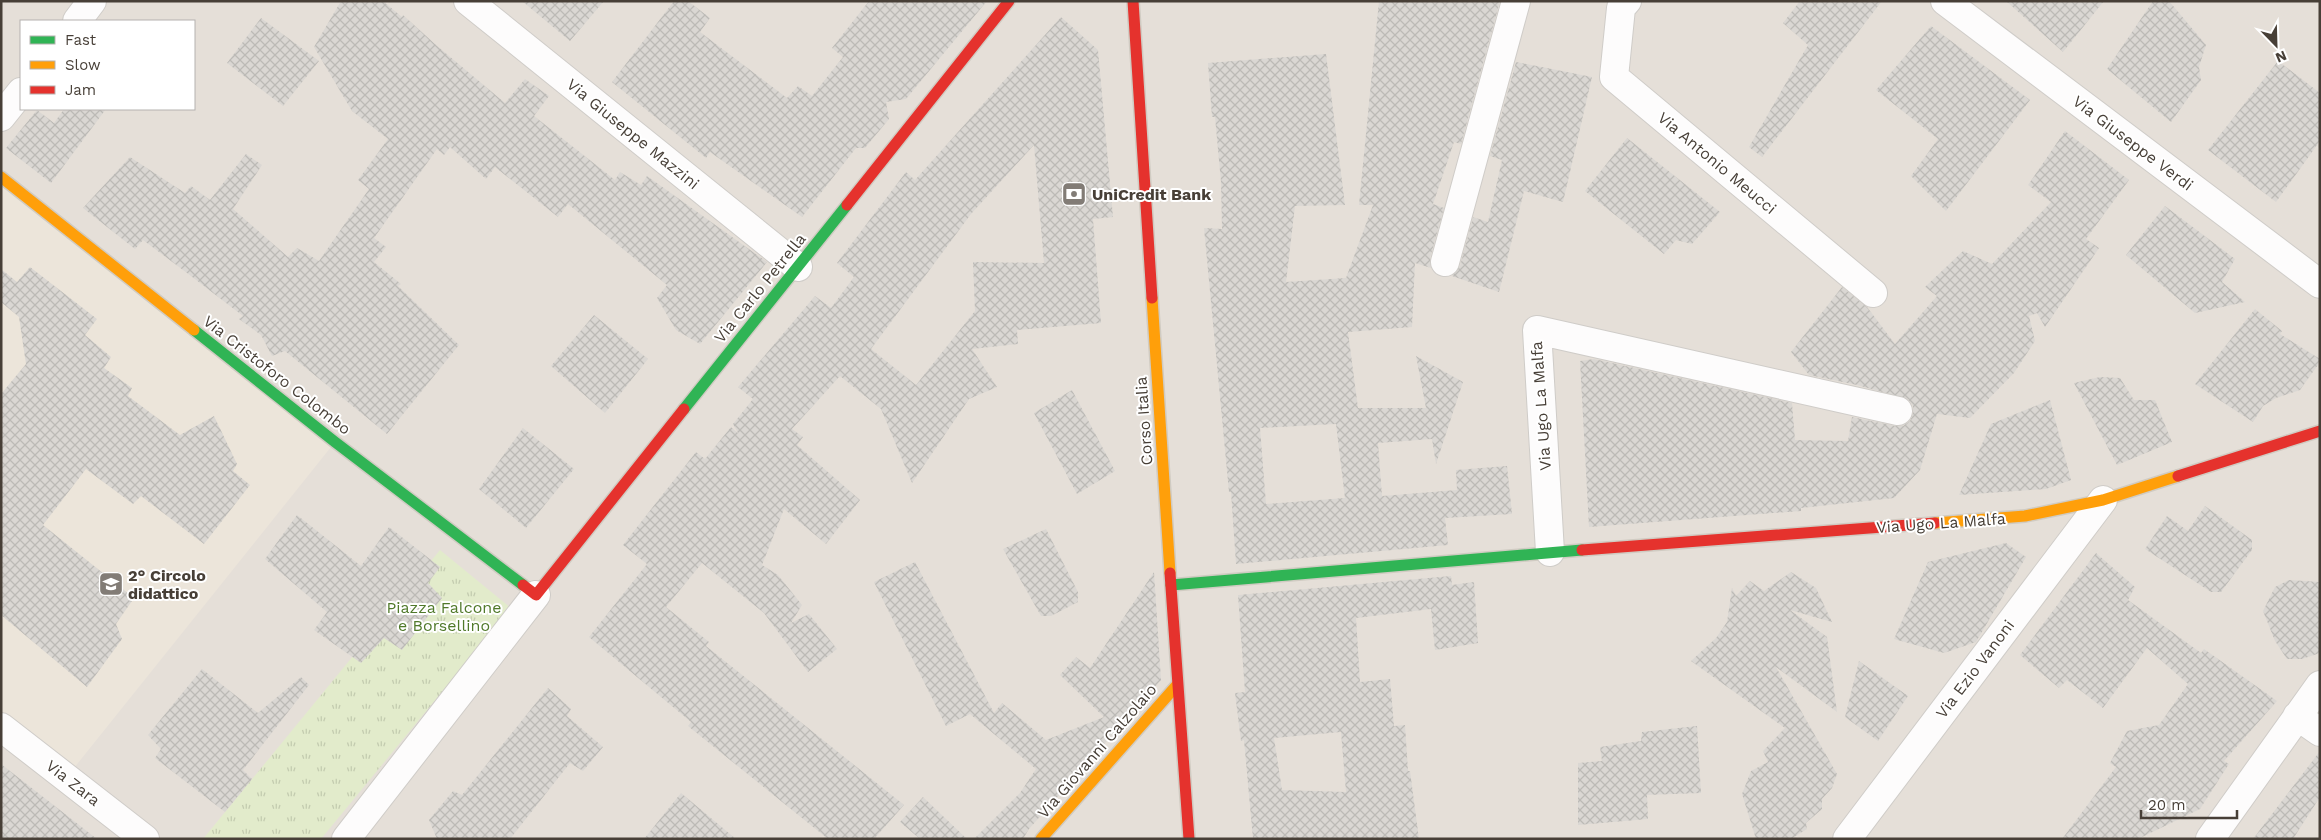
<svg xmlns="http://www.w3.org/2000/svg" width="2321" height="840" viewBox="0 0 2321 840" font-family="'Work Sans',sans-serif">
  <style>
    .residential { fill: #e5dfd8; fill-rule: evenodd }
    .education { fill: #ece5da }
    .grass { fill: url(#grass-tufts) }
    .building { fill: url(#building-cross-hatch); fill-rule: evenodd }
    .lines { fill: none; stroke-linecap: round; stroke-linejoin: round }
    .street-casing { stroke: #cfccc8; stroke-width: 30 }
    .fast-casing { stroke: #d0cbc2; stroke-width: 14 }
    .slow-casing { stroke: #d0cbc2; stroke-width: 14 }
    .jam-casing { stroke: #d0cbc2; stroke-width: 14 }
    .street { stroke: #fdfcfc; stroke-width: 28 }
    .fast { stroke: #30b455; stroke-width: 11 }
    .slow { stroke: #ff9f0a; stroke-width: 11 }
    .jam { stroke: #e5322d; stroke-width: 11 }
    .labels { text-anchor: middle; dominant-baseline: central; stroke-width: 4; stroke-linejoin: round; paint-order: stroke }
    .street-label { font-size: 16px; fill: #473f37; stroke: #fff }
    .poi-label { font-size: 16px; font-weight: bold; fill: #473f37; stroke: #fff; text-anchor: start }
    .park-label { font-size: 16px; fill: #50792a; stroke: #fff }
  </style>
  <defs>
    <pattern id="grass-tufts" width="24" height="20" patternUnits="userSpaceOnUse" patternTransform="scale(1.25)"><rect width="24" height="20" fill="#e2ebcb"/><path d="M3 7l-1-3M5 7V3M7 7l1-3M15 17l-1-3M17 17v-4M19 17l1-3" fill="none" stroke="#c3cbaf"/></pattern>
    <pattern id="building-cross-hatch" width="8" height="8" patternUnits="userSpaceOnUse" patternTransform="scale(1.25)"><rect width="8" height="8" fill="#dad7d3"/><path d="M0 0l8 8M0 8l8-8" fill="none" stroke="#bcbab6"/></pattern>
  </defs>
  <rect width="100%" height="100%" fill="#f1eeeb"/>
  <path class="residential" d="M 1,1 L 2320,1 L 2320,839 L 1,839 ZM 21,21 L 194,21 L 194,109 L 21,109 Z"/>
  <path class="education" d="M 1,177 L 335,442 L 66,778 L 1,727 Z"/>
  <path class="grass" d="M 440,550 L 511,608 L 321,839 L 203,839 Z"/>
  <path class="building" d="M 341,1 L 383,1 L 402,17 L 403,15 L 436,45 L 505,103 L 525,79 L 549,96 L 534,116 L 615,180 L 620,172 L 641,185 L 647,176 L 767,262 L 700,344 L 676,330 L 657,298 L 667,285 L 568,204 L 558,217 L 495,167 L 486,179 L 450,147 L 444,155 L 437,149 L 374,238 L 386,247 L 374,262 L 401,284 L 398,286 L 459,345 L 387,434 L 285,351 L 272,356 L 261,335 L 239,319 L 243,316 L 187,273 L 143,240 L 135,249 L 83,208 L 130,157 L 185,193 L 191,186 L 210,200 L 246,154 L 262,165 L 233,209 L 288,257 L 297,248 L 319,261 L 369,189 L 358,180 L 388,139 L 352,111 L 314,47 Z
    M 522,1 L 604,1 L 570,41 Z
    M 674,1 L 688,1 L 710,18 L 700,32 L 787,98 L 798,86 L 812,96 L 843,57 L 832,48 L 869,1 L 987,1 L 906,99 L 886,102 L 889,119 L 865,148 L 856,148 L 802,217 L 710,152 L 706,158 L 612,82 Z
    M 1379,1 L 1500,1 L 1461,144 L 1454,142 L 1433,204 L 1444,208 L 1430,258 L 1431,268 L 1415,263 L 1412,327 L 1348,332 L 1358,408 L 1426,408 L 1416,356 L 1463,382 L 1436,464 L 1432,439 L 1378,443 L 1382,496 L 1457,490 L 1456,470 L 1507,466 L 1512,514 L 1445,518 L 1448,545 L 1236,564 L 1231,492 L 1229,492 L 1204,228 L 1222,229 L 1221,182 L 1215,117 L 1212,117 L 1208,63 L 1326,54 L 1345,205 L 1295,206 L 1286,282 L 1346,278 L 1373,205 L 1359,205 ZM 1336,424 L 1345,498 L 1266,504 L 1260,428 Z
    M 1800,1 L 1882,1 L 1762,157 L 1749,147 L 1808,45 L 1783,23 Z
    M 2006,1 L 2104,1 L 2063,52 Z
    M 2153,1 L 2169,1 L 2206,45 L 2199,67 L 2201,80 L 2171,122 L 2107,69 Z
    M 1061,17 L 1098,50 L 1113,217 L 1093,219 L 1101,323 L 1017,330 L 1018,344 L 972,349 L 997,387 L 969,399 L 912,483 L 881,409 L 840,376 L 792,429 L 803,437 L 797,445 L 860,500 L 826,544 L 784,509 L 762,565 L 778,575 L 802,605 L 791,623 L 809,614 L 837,649 L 808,672 L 764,613 L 702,563 L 666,607 L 709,642 L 706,646 L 904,805 L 874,839 L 828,839 L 688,726 L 691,722 L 589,637 L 647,564 L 623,545 L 696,452 L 705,459 L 731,427 L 738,433 L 733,424 L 753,399 L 738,387 L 815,296 L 831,308 L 854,277 L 837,263 L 906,172 L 915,180 ZM 1034,145 L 1044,263 L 973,262 L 975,311 L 916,385 L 871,349 L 971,214 Z
    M 261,18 L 319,61 L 283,106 L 227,63 Z
    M 1931,26 L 2030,100 L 1946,211 L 1911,176 L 1938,139 L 1876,90 Z
    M 2278,61 L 2320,93 L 2320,141 L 2276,202 L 2208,150 Z
    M 1516,62 L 1592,77 L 1563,202 L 1524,191 L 1499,292 L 1452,276 L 1460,266 L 1473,217 L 1488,222 L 1502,160 L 1490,156 Z
    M 64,109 L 106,109 L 51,183 L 6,148 L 37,110 L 54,123 Z
    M 2065,131 L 2129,180 L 2086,239 L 2099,248 L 2045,327 L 2037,313 L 2029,316 L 2035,341 L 2014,373 L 1970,418 L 1937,414 L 1920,470 L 1894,498 L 1801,508 L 1801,511 L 1589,527 L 1580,361 L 1594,359 L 1792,403 L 1795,440 L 1848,441 L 1852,417 L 1895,426 L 1903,426 L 1910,421 L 1913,414 L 1913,406 L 1908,399 L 1857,385 L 1809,375 L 1791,352 L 1842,287 L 1867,307 L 1895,344 L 1937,296 L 1925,287 L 1963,251 L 1992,264 L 2051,202 L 2028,185 Z
    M 1627,138 L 1720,212 L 1692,244 L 1676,240 L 1664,254 L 1585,191 Z
    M 2165,206 L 2235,259 L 2222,282 L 2245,302 L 2195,313 L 2126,255 Z
    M 30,267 L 97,319 L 85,335 L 111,357 L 104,368 L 132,388 L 128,396 L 180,435 L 214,416 L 237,464 L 233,471 L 250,485 L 204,544 L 141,496 L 133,504 L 86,469 L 43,525 L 134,598 L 116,624 L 122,639 L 87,687 L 1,615 L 1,394 L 26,364 L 19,317 L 1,302 L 1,269 L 17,282 Z
    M 2255,309 L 2282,331 L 2280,334 L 2320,359 L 2320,362 L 2300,390 L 2276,398 L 2263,406 L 2253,422 L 2195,384 Z
    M 594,315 L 648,359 L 605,413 L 551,366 Z
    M 2100,377 L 2120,378 L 2134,400 L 2155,400 L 2172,442 L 2117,465 L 2074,383 Z
    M 1072,390 L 1115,471 L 1077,494 L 1034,413 Z
    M 2050,400 L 2071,480 L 2046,489 L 1959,495 L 1991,424 Z
    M 523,428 L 574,469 L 526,528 L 479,489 Z
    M 2205,506 L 2252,540 L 2252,550 L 2221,592 L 2211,592 L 2145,549 L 2167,516 L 2188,531 Z
    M 297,515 L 361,566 L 389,527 L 440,567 L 428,583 L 442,598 L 402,650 L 384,638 L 361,663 L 314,630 L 327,612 L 265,559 Z
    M 1046,529 L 1078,592 L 1078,602 L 1051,616 L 1041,616 L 1003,549 Z
    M 2006,543 L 2026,557 L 1976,642 L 1944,653 L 1894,639 L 1928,562 Z
    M 2096,553 L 2135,587 L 2128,600 L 2201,653 L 2204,649 L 2277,701 L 2224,761 L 2229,764 L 2200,809 L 2138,839 L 2062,839 L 2116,767 L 2110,763 L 2127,731 L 2159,725 L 2188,684 L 2147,648 L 2103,708 L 2067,680 L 2059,688 L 2020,655 Z
    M 915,562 L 994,713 L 1002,703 L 1046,740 L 1104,717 L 1060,675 L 1076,657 L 1090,668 L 1154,572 L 1161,680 L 1029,829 L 1023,839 L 974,839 L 1020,793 L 1036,769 L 970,714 L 946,726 L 874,582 Z
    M 1791,572 L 1816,588 L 1832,622 L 1790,610 L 1827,637 L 1837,712 L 1776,667 L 1837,774 L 1832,788 L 1822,799 L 1822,809 L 1806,823 L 1807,829 L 1791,839 L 1756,839 L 1742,794 L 1751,771 L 1768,762 L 1763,751 L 1785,728 L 1691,661 L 1716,638 L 1727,622 L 1732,588 L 1736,596 L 1750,581 L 1764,591 Z
    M 1451,576 L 1452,585 L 1474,582 L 1478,643 L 1435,650 L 1431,609 L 1356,618 L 1360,682 L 1390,679 L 1394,726 L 1405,725 L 1408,771 L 1410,771 L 1419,839 L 1253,839 L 1244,740 L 1241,741 L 1235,693 L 1245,692 L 1238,595 ZM 1341,732 L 1346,792 L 1282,790 L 1274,738 Z
    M 2289,580 L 2320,582 L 2320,653 L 2302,659 L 2287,659 L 2275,641 L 2263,611 L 2275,587 Z
    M 1859,661 L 1908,696 L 1878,741 L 1845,717 Z
    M 202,669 L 258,713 L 301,677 L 309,685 L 243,770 L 252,779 L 225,812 L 155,758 L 161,749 L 148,735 Z
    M 548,688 L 571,709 L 567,716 L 603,747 L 583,771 L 570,763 L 510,839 L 437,839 L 429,820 L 453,791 L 462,795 Z
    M 1697,726 L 1701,793 L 1647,795 L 1648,819 L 1578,825 L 1578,763 L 1602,761 L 1600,747 L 1641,741 L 1642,732 Z
    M 2320,751 L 2320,797 L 2293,839 L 2253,839 Z
    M 1,764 L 97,839 L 1,839 Z
    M 681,793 L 736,839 L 644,839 Z
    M 923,797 L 967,839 L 920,839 L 900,822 Z"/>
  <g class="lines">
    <defs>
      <path id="street" d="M 468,1 L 798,267
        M 1627,1 L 1621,8 L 1614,77 L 1873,293
        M 1945,1 L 2320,284
        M 77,21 L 92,1
        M 1,117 L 21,92
        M 1445,262 L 1516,1
        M 1550,552 L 1537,330 L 1898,411
        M 2297,716 L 2320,732
        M 1,727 L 145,839
        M 346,839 L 536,595
        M 1847,839 L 2103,500
        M 2210,839 L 2320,685"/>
      <path id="fast" d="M 194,330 L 335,442 L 523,585
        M 684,409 L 847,205
        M 1171,585 L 1582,550"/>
      <path id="slow" d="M 1,177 L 194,330
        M 1152,298 L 1170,573
        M 1935,523 L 2025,516 L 2103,500 L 2178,476
        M 1041,839 L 1177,685"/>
      <path id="jam" d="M 1133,1 L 1152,298
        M 847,205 L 1009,1
        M 2178,476 L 2320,431
        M 1582,550 L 1935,523
        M 1170,573 L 1189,839
        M 523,585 L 536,595 L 684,409"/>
    </defs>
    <use href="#street" class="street-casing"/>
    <use href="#fast" class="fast-casing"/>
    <use href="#slow" class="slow-casing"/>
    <use href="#jam" class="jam-casing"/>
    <use href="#street" class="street"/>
    <use href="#fast" class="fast"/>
    <use href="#slow" class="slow"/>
    <use href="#jam" class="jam"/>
  </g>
  <defs>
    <symbol id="bank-square" viewBox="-11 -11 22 22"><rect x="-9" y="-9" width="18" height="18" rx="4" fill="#827c76" stroke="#fff"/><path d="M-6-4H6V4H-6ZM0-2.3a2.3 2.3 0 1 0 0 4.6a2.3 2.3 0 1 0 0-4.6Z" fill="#fff"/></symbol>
    <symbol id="school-square" viewBox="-11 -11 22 22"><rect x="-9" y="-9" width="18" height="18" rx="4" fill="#827c76" stroke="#fff"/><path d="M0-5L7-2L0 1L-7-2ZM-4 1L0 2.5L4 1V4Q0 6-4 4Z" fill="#fff"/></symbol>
  </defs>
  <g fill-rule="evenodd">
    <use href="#bank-square" x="1060" y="180" width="28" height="28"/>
    <use href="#school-square" x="97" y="570" width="28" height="28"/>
  </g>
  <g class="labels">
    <g class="street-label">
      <text transform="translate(633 134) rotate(39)">Via Giuseppe Mazzini</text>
      <text transform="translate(2133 143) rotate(37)">Via Giuseppe Verdi</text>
      <text transform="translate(1717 163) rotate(40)">Via Antonio Meucci</text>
      <text transform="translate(760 288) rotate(-51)">Via Carlo Petrella</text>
      <text transform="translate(277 375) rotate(38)">Via Cristoforo Colombo</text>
      <text transform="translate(1541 406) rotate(-94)">Via Ugo La Malfa</text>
      <text transform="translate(1144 421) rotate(-94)">Corso Italia</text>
      <text transform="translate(1941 523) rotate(-4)">Via Ugo La Malfa</text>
      <text transform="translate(1975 669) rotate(-53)">Via Ezio Vanoni</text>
      <text transform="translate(1097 751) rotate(-49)">Via Giovanni Calzolaio</text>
      <text transform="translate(73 783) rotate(38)">Via Zara</text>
    </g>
    <g class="poi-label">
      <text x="1092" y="194">UniCredit Bank</text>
      <text x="128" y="575">2° Circolo<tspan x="128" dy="18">didattico</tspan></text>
    </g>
    <g class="park-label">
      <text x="444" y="607">Piazza Falcone<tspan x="444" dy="18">e Borsellino</tspan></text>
    </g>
  </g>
  <rect width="2321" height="840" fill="none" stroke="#473f37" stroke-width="5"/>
  <rect x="20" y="20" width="175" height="90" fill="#ffffff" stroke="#b5b2af"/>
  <rect x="30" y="36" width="25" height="8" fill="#30b455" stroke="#b5b2af"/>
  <text x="65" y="45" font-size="15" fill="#473f37">Fast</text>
  <rect x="30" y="61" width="25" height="8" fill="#ff9f0a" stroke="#b5b2af"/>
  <text x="65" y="70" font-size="15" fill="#473f37">Slow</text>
  <rect x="30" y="86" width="25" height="8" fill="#e5322d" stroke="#b5b2af"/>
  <text x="65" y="95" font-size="15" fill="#473f37">Jam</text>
  <g transform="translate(2276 45) rotate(157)" stroke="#ffffff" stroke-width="4" paint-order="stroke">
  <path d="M0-4L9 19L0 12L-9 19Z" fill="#473f37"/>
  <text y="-8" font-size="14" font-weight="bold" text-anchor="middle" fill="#473f37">N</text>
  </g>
  <path d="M2141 810v8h96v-8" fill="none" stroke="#473f37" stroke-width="2.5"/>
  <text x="2148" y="810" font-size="15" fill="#473f37" stroke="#ffffff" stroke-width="4" paint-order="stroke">20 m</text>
</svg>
